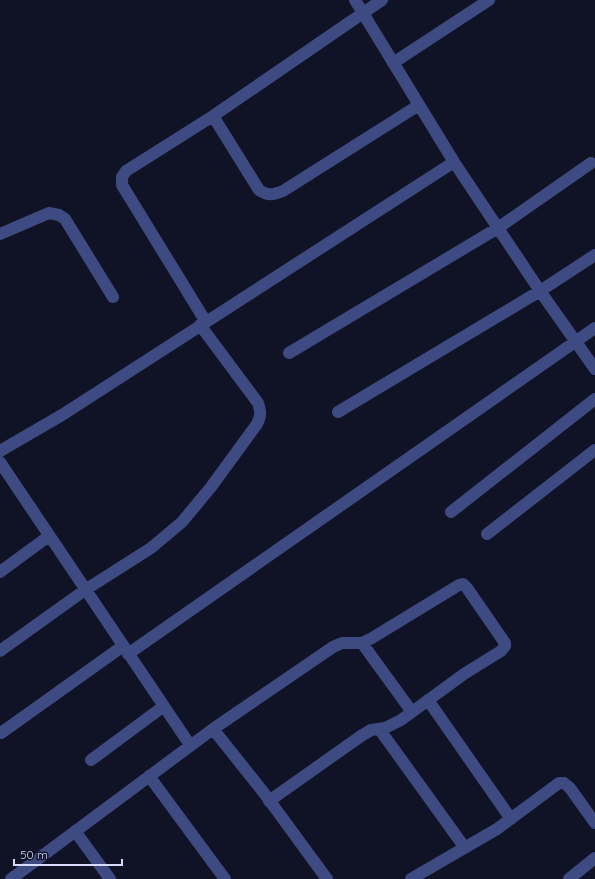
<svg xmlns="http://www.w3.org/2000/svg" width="595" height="879" viewBox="0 0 595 879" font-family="Quicksand,sans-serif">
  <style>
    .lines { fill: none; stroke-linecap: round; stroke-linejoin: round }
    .minor { stroke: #3e4b82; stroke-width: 12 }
  </style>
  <rect width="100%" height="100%" fill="#101225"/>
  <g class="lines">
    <path class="minor" d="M 355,0 L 454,162 L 540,291 L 595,369
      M 393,63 L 489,0
      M 213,116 L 259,190 C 268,196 273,195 283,191 L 419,105
      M 0,234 L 49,213 L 59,215 L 65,219 L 113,297
      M 206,322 L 122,185 L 122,177 L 126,171 L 213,116 L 382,0
      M 289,353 L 498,228 L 591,163
      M 338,412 L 540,291 L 595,255
      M 0,451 L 62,415 L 454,162
      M 0,462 L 190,745
      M 451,512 L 595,399
      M 487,534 L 595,450
      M 0,572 L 49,536
      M 362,643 L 412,712
      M 0,651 L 85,590 L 151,548 L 182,522 L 211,487 L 257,424 C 261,416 261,411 258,403 L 200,325
      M 128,654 L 595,328
      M 428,700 L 511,819
      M 213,729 L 333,647 L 342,643 L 362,643 L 372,638 L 459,585 L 463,584 L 467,588 L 505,643 L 505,646 L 501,651 L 464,674 L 401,720 L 385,728 L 371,730 L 361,736 L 269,801
      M 380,730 L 465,848
      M 1,733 L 123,646
      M 91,760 L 164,706
      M 149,776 L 225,879
      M 75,831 L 110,879
      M 11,879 L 213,729 L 264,793 L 327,879
      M 411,879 L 497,829 L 559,783 L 564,783 L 570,788 L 595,823
      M 569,879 L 595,858"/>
  </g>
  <path d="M14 859v6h108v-6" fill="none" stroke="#d7dbfd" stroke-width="2"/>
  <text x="20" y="859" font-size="12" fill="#d7dbfd" stroke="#101225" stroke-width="3" paint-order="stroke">50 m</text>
</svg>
